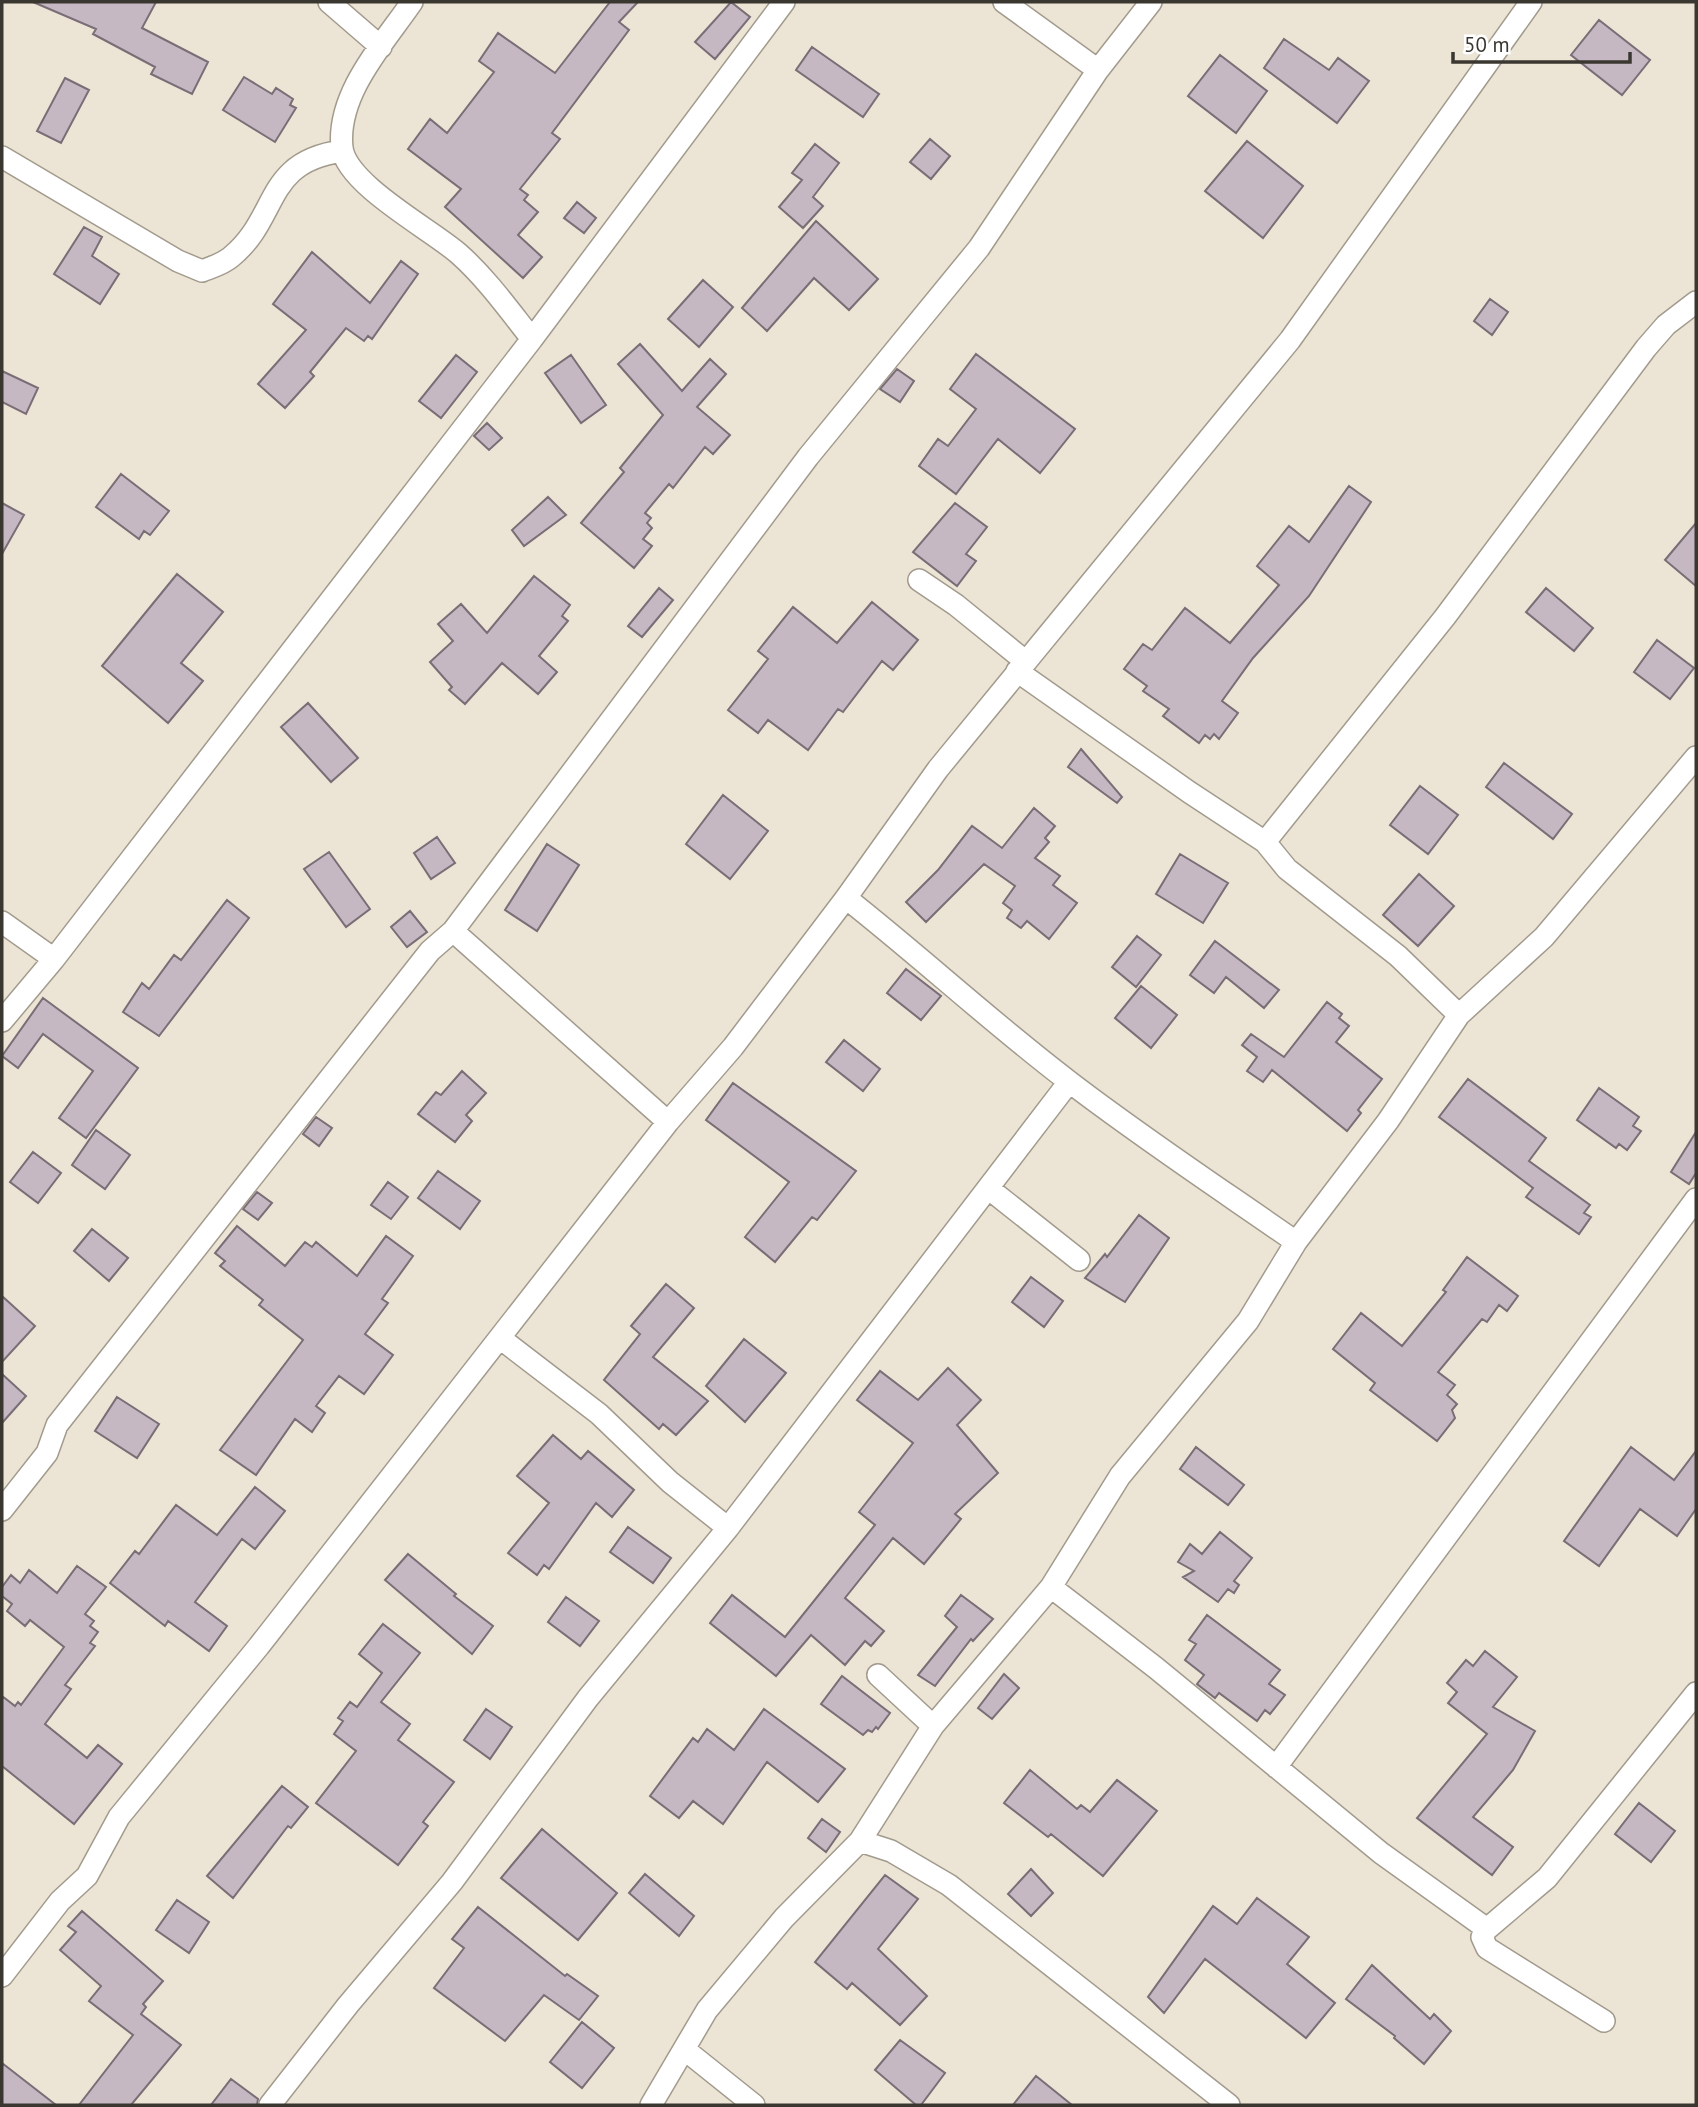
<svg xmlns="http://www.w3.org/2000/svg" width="1698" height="2107" viewBox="0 0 1698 2107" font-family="'PT Sans',sans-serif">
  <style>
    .building { fill: #c6b8c2; stroke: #796d76; stroke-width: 2 }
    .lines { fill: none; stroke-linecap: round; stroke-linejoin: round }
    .street-casing { stroke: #a29b8d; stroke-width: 24 }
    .street { stroke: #fff; stroke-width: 21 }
  </style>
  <rect width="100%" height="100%" fill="#ece4d5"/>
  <path class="building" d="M 33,2 L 156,2 L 142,28 L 208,62 L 192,94 L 151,74 L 155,67 L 93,34 L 96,29 Z
    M 610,2 L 638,2 L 619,22 L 629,30 L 552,133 L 560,139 L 520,189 L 528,195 L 524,200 L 538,212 L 518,235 L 542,257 L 523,278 L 445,207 L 461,189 L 408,149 L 430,119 L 447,133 L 494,72 L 479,61 L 498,33 L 555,73 Z
    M 731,2 L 750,17 L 715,59 L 695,42 Z
    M 1599,20 L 1650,60 L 1622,95 L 1571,55 Z
    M 1284,39 L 1329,70 L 1338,58 L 1369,81 L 1337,123 L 1264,68 Z
    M 812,47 L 879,94 L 863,117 L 796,70 Z
    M 1220,55 L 1267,91 L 1236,133 L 1188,96 Z
    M 244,77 L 272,94 L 276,88 L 293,99 L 290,105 L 296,108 L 275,142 L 223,110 Z
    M 65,78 L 89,90 L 61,143 L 37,131 Z
    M 930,139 L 950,156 L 931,179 L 910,162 Z
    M 1247,141 L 1303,186 L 1263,238 L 1205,191 Z
    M 815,144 L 839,163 L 813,197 L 823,206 L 803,228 L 779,207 L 802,180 L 792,173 Z
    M 577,202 L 596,218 L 584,233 L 564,218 Z
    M 816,221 L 878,279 L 849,310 L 814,278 L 767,331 L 742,308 Z
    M 84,227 L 102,237 L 92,256 L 119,274 L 100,304 L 54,274 Z
    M 312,252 L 370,303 L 401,261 L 418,274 L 372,339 L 368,336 L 364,341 L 346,328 L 310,372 L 314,376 L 285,408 L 258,384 L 306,330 L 273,304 Z
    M 703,280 L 733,307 L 699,347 L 668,319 Z
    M 1490,299 L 1508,312 L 1492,335 L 1474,321 Z
    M 640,344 L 682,391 L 710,359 L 726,374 L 697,407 L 730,435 L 713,454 L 705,447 L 673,488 L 669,484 L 645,513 L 651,518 L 647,523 L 652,528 L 643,539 L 652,546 L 634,568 L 581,523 L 624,472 L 620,468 L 663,415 L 618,364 Z
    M 976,354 L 1075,429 L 1040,473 L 998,439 L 956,494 L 919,466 L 938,439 L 948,446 L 976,409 L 950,389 Z
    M 456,355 L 477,372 L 441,418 L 419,401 Z
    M 571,355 L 606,405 L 581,423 L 545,373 Z
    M 897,369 L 914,381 L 900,402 L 880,389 Z
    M 2,371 L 38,388 L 26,414 L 2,402 Z
    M 487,423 L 502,438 L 489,450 L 474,436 Z
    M 121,474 L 169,511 L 150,535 L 144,531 L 139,539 L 96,507 Z
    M 1349,486 L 1371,502 L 1309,596 L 1253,658 L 1222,701 L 1238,713 L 1219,739 L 1214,734 L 1210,739 L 1205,735 L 1199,743 L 1163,716 L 1169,709 L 1143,691 L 1147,686 L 1124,669 L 1143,644 L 1152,650 L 1185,608 L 1230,643 L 1279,585 L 1257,566 L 1289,526 L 1309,542 Z
    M 548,497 L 566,515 L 524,546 L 512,530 Z
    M 2,503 L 24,515 L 2,554 Z
    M 955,503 L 987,527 L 966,554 L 976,561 L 957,586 L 913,552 Z
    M 1696,523 L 1696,586 L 1665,560 Z
    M 177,574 L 223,612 L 181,663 L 203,681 L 168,723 L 102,666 Z
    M 534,576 L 570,605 L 562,616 L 568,621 L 539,656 L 557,672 L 538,694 L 502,663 L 465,704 L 449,690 L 452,687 L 430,662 L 453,641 L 438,624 L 461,604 L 487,633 Z
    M 659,588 L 673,600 L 642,637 L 628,626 Z
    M 1546,588 L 1593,628 L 1574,651 L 1526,612 Z
    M 872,602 L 918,640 L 893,670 L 882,661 L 843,712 L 838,709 L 808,750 L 768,720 L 758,733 L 728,710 L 768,659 L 758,651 L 793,607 L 837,643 Z
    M 1657,640 L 1694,668 L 1670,699 L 1634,672 Z
    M 308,703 L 358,758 L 331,782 L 281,727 Z
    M 1081,749 L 1122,797 L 1117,803 L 1068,767 Z
    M 1504,763 L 1572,814 L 1553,839 L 1486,787 Z
    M 1420,786 L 1458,815 L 1428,854 L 1390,825 Z
    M 723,795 L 768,831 L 730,879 L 686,844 Z
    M 1034,808 L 1055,826 L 1045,838 L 1049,842 L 1035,858 L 1060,876 L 1053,885 L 1077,903 L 1049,939 L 1027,921 L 1021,928 L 1007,918 L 1012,910 L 1003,903 L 1015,886 L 984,864 L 926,922 L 906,902 L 938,870 L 972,826 L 1002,848 Z
    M 437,837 L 455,863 L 431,879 L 414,853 Z
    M 547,844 L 579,865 L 537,931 L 505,910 Z
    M 329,852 L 370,909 L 346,927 L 304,869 Z
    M 1180,854 L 1228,883 L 1203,923 L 1156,894 Z
    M 1419,874 L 1454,906 L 1418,946 L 1383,915 Z
    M 227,900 L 249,918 L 159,1036 L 123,1012 L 142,983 L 149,989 L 174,955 L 181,960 Z
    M 410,911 L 427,932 L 407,947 L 391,927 Z
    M 1137,936 L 1161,955 L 1136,987 L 1112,967 Z
    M 1215,941 L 1279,990 L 1264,1008 L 1226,977 L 1214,993 L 1190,975 Z
    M 906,969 L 941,996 L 921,1020 L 887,993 Z
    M 1141,986 L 1177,1015 L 1151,1048 L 1115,1018 Z
    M 43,998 L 138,1068 L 86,1138 L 59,1118 L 93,1071 L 43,1034 L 18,1068 L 2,1056 Z
    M 1327,1002 L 1342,1014 L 1339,1018 L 1349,1026 L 1336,1042 L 1382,1079 L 1358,1110 L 1361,1113 L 1347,1131 L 1272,1070 L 1263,1082 L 1247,1071 L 1257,1057 L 1242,1045 L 1251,1034 L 1284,1057 Z
    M 844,1040 L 880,1069 L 863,1091 L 826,1062 Z
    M 462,1071 L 486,1093 L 466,1115 L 472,1121 L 455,1142 L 418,1114 L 436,1092 L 441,1095 Z
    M 1468,1079 L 1546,1138 L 1529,1161 L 1590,1205 L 1584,1213 L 1591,1217 L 1579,1234 L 1526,1197 L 1533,1188 L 1439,1117 Z
    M 733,1083 L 856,1171 L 817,1220 L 812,1217 L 775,1262 L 745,1237 L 789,1182 L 706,1120 Z
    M 1599,1088 L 1639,1117 L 1633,1126 L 1641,1131 L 1627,1150 L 1619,1144 L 1616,1148 L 1577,1120 Z
    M 316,1117 L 332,1128 L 319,1146 L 303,1134 Z
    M 96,1130 L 130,1155 L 105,1189 L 72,1165 Z
    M 1696,1132 L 1696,1173 L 1689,1184 L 1671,1172 Z
    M 33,1152 L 61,1173 L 38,1203 L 10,1182 Z
    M 438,1171 L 480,1201 L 460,1229 L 418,1198 Z
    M 388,1182 L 408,1197 L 391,1219 L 371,1205 Z
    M 257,1192 L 272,1203 L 258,1220 L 243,1209 Z
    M 1139,1215 L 1169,1238 L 1125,1302 L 1085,1278 L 1105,1254 L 1107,1257 Z
    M 237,1226 L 285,1266 L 305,1242 L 312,1247 L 316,1242 L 357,1276 L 386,1236 L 413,1256 L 382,1299 L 388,1303 L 365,1334 L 393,1355 L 364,1394 L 339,1376 L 316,1406 L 325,1413 L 312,1432 L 295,1419 L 256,1475 L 220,1450 L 303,1340 L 259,1305 L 263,1300 L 220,1266 L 225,1261 L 215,1253 Z
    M 92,1229 L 128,1258 L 109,1281 L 74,1251 Z
    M 1467,1257 L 1518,1296 L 1507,1311 L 1499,1305 L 1487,1322 L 1482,1319 L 1438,1372 L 1455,1385 L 1447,1395 L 1457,1404 L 1452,1410 L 1455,1418 L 1437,1441 L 1370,1390 L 1375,1383 L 1333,1349 L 1361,1313 L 1402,1346 L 1446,1292 L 1443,1290 Z
    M 1031,1277 L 1063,1301 L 1044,1327 L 1012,1302 Z
    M 666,1284 L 694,1308 L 653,1357 L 708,1401 L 676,1435 L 663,1424 L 659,1429 L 604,1380 L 640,1334 L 631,1326 Z
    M 2,1296 L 35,1326 L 2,1362 Z
    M 744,1339 L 786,1373 L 745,1422 L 706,1386 Z
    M 948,1368 L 981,1400 L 957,1425 L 998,1473 L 955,1514 L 961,1519 L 924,1564 L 893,1538 L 845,1598 L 884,1631 L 871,1646 L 865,1641 L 845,1665 L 811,1635 L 776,1676 L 710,1623 L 732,1595 L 785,1637 L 875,1525 L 859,1512 L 913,1443 L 857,1400 L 880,1371 L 918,1400 Z
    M 2,1374 L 26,1396 L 2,1423 Z
    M 117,1397 L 159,1424 L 137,1458 L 95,1431 Z
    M 553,1435 L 581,1459 L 588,1451 L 634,1490 L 612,1517 L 596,1503 L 549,1569 L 544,1565 L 537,1575 L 508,1553 L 549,1503 L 517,1476 Z
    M 1196,1447 L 1244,1485 L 1228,1505 L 1180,1469 Z
    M 1631,1447 L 1674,1480 L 1696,1451 L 1696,1509 L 1677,1536 L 1640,1509 L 1599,1566 L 1564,1541 Z
    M 255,1487 L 285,1511 L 255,1549 L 242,1539 L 195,1602 L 227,1626 L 209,1651 L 168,1621 L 165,1626 L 110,1583 L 135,1551 L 139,1554 L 176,1505 L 217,1535 Z
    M 628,1527 L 671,1558 L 653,1583 L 610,1552 Z
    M 1220,1532 L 1252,1558 L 1234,1581 L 1239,1585 L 1234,1593 L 1228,1589 L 1218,1602 L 1183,1577 L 1194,1571 L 1178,1562 L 1190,1544 L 1202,1554 Z
    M 408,1554 L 456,1594 L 454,1596 L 493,1626 L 472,1654 L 385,1580 Z
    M 77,1566 L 106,1587 L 85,1614 L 94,1621 L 90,1626 L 98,1632 L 90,1643 L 95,1646 L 65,1685 L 71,1689 L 45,1724 L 87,1758 L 98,1745 L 122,1764 L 74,1824 L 2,1766 L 2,1696 L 15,1706 L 18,1702 L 21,1705 L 64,1647 L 30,1620 L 25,1626 L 7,1611 L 12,1604 L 2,1596 L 2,1587 L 11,1575 L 20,1583 L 29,1570 L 57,1593 Z
    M 961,1595 L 993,1619 L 973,1641 L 971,1639 L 935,1686 L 918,1675 L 957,1627 L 945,1616 Z
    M 566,1597 L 599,1621 L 580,1646 L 548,1622 Z
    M 1207,1615 L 1280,1670 L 1269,1684 L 1285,1695 L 1270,1714 L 1265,1710 L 1257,1721 L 1219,1693 L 1215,1698 L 1197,1684 L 1204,1675 L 1185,1660 L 1196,1644 L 1189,1640 Z
    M 383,1624 L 420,1653 L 381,1702 L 410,1724 L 398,1740 L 454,1782 L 423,1822 L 428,1826 L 398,1865 L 316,1803 L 356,1751 L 334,1734 L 343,1721 L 338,1718 L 350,1702 L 357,1707 L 382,1673 L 359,1654 Z
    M 1485,1651 L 1517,1677 L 1493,1707 L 1535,1731 L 1513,1770 L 1473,1817 L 1513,1847 L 1492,1875 L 1417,1818 L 1487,1734 L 1448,1703 L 1457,1692 L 1447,1683 L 1466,1660 L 1473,1666 Z
    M 1004,1674 L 1019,1688 L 992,1719 L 978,1708 Z
    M 842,1676 L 890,1713 L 878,1729 L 876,1727 L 872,1732 L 868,1730 L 863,1735 L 821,1704 Z
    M 486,1709 L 512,1727 L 490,1759 L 464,1740 Z
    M 764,1709 L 845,1769 L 818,1802 L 767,1762 L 723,1824 L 693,1801 L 679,1818 L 650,1796 L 693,1738 L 698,1742 L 707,1729 L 734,1750 Z
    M 1030,1770 L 1077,1809 L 1081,1805 L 1090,1812 L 1117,1780 L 1157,1811 L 1103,1876 L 1051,1834 L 1048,1837 L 1004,1803 Z
    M 282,1786 L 308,1807 L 291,1828 L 288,1826 L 233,1898 L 207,1876 Z
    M 1639,1803 L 1675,1831 L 1651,1862 L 1615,1834 Z
    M 822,1819 L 840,1832 L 826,1852 L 808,1838 Z
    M 542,1829 L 617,1893 L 578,1940 L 501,1878 Z
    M 1031,1869 L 1053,1893 L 1031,1916 L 1008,1894 Z
    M 645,1874 L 694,1916 L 679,1936 L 629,1893 Z
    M 885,1875 L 918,1899 L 878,1949 L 927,1996 L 900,2025 L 852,1983 L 847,1989 L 815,1962 Z
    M 1257,1898 L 1309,1937 L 1287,1964 L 1335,2003 L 1306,2038 L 1205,1959 L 1164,2013 L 1148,1997 L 1213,1906 L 1237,1924 Z
    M 177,1900 L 209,1922 L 189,1953 L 156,1930 Z
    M 478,1907 L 565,1976 L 567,1974 L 598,1996 L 579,2020 L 544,1995 L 505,2041 L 434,1988 L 464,1948 L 452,1939 Z
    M 82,1911 L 163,1981 L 143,2004 L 146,2007 L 141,2014 L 181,2045 L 131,2105 L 79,2105 L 133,2035 L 89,2001 L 101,1986 L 60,1950 L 76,1932 L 68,1926 Z
    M 1372,1965 L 1430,2019 L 1434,2014 L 1451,2031 L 1424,2064 L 1394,2038 L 1395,2036 L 1346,1999 Z
    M 582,2022 L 614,2048 L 582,2088 L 550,2062 Z
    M 900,2040 L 945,2073 L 921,2105 L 916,2105 L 875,2070 Z
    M 2,2063 L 56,2105 L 2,2105 Z
    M 1036,2076 L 1072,2105 L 1013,2105 Z
    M 231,2079 L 258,2099 L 257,2105 L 211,2105 Z"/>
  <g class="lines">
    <defs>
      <path id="street" d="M 329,2 L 381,47
        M 1004,2 L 1098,70
        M 2,157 L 178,261 L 202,271 C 212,267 223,264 231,257 C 280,217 263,162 342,151
        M 532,339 L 784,2
        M 919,580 L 956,605 L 1025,661
        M 1017,671 L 1189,792 L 1265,842 L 1287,869 L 1398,956 L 1459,1015
        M 1265,842 L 1445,617 L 1646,348 L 1666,325 L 1696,302
        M 846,898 C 921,957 991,1022 1067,1080 C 1141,1137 1220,1189 1296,1242
        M 2,922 L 54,959
        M 2,1021 L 54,959 L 532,339 C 509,310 487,279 459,254 C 432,230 347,185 342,148 C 336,94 384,43 412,2
        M 668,1122 L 733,1047 L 846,898 L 938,769 L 1290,340 L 1531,2
        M 988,1188 L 1079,1260
        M 500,1338 L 599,1414 L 670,1482 L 728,1528
        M 2,1510 L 47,1453 L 57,1425 L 430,951 L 453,931 L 808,457 L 979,248 L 1098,70 L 1151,2
        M 1051,1587 L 1156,1668 L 1381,1853 L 1487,1929 L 1482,1937 L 1487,1948 L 1604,2021
        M 878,1675 L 933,1726
        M 1276,1767 L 1696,1199
        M 860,1841 L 891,1851 L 949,1885 L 1229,2105
        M 1487,1929 L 1547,1878 L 1696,1693
        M 2,1976 L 60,1901 L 87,1876 L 119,1817 L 259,1646 L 668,1122 L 453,931
        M 684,2049 L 754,2105
        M 270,2105 L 348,2005 L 452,1882 L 588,1698 L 728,1528 L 1069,1082
        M 651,2105 L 707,2010 L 784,1918 L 860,1841 L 933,1726 L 1051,1587 L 1120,1476 L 1248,1321 L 1296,1242 L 1388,1121 L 1459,1015 L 1544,937 L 1696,757"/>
    </defs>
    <use href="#street" class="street-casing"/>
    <use href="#street" class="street"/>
  </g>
  <rect width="1698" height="2107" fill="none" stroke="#3a3731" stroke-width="7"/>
  <path d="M1453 52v10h177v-10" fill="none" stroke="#3a3731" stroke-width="3.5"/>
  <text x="1464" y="52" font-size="21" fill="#3a3731" stroke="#ffffff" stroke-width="5" paint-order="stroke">50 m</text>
</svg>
